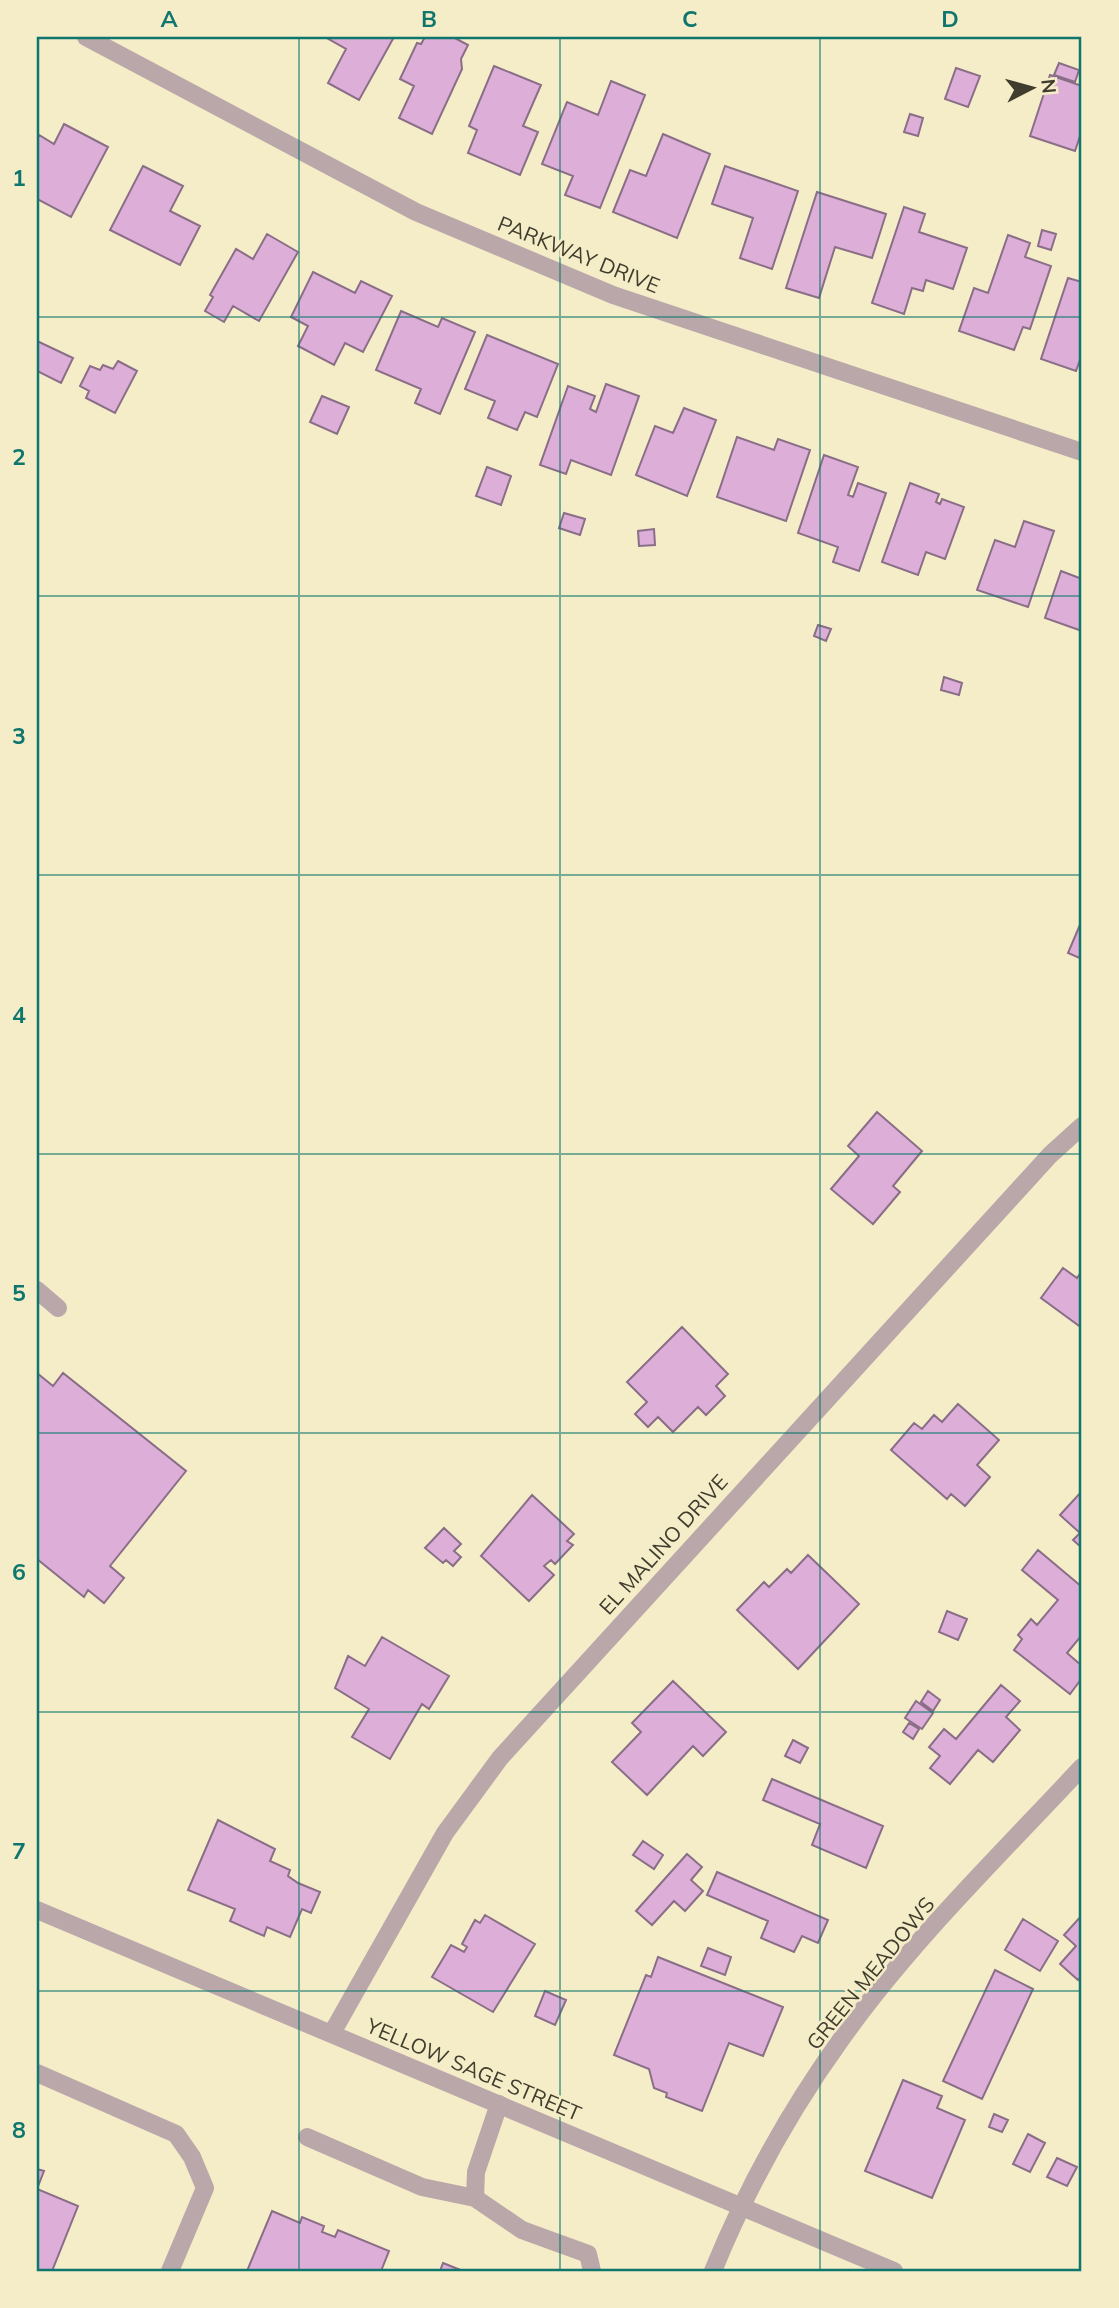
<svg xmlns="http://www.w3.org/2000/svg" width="1119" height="2308" viewBox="0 0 1119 2308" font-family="Mulish,sans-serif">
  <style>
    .building { fill: #ddafd8; stroke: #8a6e87; stroke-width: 2 }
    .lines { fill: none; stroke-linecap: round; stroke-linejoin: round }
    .lane { stroke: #baa7a9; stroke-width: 18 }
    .street { stroke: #baa7a9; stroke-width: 18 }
    .grid { fill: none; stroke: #0f766e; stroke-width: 2; stroke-opacity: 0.55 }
    .labels { text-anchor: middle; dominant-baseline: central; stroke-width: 5; stroke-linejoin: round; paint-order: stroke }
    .street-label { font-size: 21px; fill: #403d2e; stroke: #f4edc8 }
    .neatline { fill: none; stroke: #0f766e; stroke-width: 2.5 }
    .grid-label { font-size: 23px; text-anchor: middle; font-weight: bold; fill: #0f766e }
  </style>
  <rect width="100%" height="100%" fill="#f4edc8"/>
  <path class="building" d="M 325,37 L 394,37 L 359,100 L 328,83 L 346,49 Z
    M 425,37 L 453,37 L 468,45 L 461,59 L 462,69 L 432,134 L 399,118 L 414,86 L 400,79 L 417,43 L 421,44 Z
    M 1059,63 L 1079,70 L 1075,82 L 1054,75 Z
    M 494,66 L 541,85 L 523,126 L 538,132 L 520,175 L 468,153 L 477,130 L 469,126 Z
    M 956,68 L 980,76 L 968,107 L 945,99 Z
    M 1050,75 L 1082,86 L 1082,130 L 1075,151 L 1030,136 Z
    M 611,81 L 645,95 L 600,208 L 565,195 L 573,176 L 542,164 L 567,102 L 598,115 Z
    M 910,114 L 923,118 L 918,136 L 904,132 Z
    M 64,124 L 108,147 L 71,217 L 37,199 L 37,139 L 39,135 L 54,144 Z
    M 663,134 L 710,154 L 677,238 L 613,212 L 630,170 L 646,176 Z
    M 143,166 L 183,186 L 170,211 L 200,226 L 180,265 L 110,230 Z
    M 725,166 L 798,191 L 772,269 L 740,258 L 753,218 L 712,204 Z
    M 817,192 L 886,214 L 872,258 L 835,247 L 819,298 L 786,288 Z
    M 904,207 L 925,214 L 919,232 L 967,248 L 953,289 L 926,280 L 923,291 L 912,288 L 904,314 L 872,303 Z
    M 1042,230 L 1056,234 L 1051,250 L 1038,246 Z
    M 267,234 L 298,252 L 259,321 L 233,306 L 224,322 L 205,311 L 213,297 L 210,295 L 236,249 L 253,259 Z
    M 1008,235 L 1030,243 L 1025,257 L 1051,266 L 1030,329 L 1023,327 L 1014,350 L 959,331 L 974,288 L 988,293 Z
    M 313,272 L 355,293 L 361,281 L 392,296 L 363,352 L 345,343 L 334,365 L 298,346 L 308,326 L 291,317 Z
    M 1068,278 L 1082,282 L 1082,354 L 1076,371 L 1041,359 Z
    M 401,311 L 438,327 L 442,318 L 475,332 L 440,414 L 415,403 L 421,389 L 376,370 Z
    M 487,335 L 558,364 L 537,417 L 525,412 L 517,430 L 488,418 L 495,401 L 465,389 Z
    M 37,341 L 73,358 L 61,383 L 37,371 Z
    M 118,361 L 137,371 L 115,413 L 86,398 L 89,391 L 80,386 L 90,366 L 100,370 L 103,365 L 113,369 Z
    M 606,384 L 639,396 L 611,475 L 571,460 L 566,474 L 540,465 L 568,386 L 595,396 L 590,409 L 596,412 Z
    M 322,396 L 349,407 L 337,434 L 310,422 Z
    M 684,408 L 716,420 L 687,496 L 636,475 L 655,426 L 673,433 Z
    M 737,437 L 774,450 L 778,439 L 810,450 L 786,521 L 717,497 Z
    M 824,455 L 858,467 L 848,495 L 853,497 L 858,483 L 886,493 L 859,571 L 833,562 L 838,547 L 798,533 Z
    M 487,467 L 511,476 L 501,505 L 476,496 Z
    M 910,483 L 939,494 L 936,502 L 940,504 L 942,499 L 964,507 L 945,559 L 926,552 L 918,575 L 882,562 Z
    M 564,513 L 585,519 L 580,535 L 559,528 Z
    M 1024,521 L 1054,531 L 1028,607 L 977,590 L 995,540 L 1015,547 Z
    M 654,529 L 655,545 L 639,546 L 638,531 Z
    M 1061,571 L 1082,579 L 1082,631 L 1045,618 Z
    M 818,625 L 831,629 L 826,641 L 814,636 Z
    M 944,677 L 962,683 L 959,695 L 941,690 Z
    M 1082,920 L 1082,959 L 1068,953 Z
    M 877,1112 L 922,1151 L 893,1186 L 900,1192 L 873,1224 L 831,1189 L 859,1156 L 848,1146 Z
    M 1063,1268 L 1077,1278 L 1082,1271 L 1082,1328 L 1041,1298 Z
    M 682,1327 L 728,1374 L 716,1386 L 725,1396 L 706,1415 L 698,1407 L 673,1432 L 658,1417 L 648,1427 L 635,1414 L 647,1402 L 627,1382 Z
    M 37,1373 L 53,1386 L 63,1373 L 186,1471 L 110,1566 L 124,1578 L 104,1603 L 88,1590 L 84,1597 L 37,1559 Z
    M 958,1404 L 999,1440 L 977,1465 L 990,1477 L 965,1506 L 951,1494 L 947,1499 L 891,1450 L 914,1423 L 922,1429 L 934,1415 L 942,1422 Z
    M 1082,1491 L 1082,1548 L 1073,1540 L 1080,1533 L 1060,1515 Z
    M 532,1495 L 574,1534 L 567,1541 L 573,1545 L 555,1564 L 551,1560 L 544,1566 L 554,1575 L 529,1601 L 481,1556 Z
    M 444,1528 L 461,1544 L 454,1551 L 461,1557 L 453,1566 L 446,1560 L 443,1563 L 425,1548 Z
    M 1038,1550 L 1082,1587 L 1082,1635 L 1067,1653 L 1082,1666 L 1082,1678 L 1070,1694 L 1014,1650 L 1022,1639 L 1018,1635 L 1031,1619 L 1037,1625 L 1058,1600 L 1022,1570 Z
    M 808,1555 L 859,1604 L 798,1669 L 737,1610 L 764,1582 L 769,1587 L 787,1569 L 791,1573 Z
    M 947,1611 L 967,1619 L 958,1640 L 939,1632 Z
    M 382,1637 L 449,1676 L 429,1709 L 422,1704 L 390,1759 L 352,1737 L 369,1709 L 335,1688 L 348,1656 L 365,1666 Z
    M 673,1681 L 726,1732 L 703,1756 L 693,1746 L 647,1795 L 612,1762 L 641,1732 L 632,1723 Z
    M 1001,1685 L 1020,1701 L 1006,1717 L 1020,1730 L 993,1762 L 978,1750 L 950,1784 L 930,1768 L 940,1756 L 929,1747 L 944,1729 L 956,1739 Z
    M 928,1691 L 940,1700 L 933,1711 L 921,1702 Z
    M 916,1701 L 933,1713 L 922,1729 L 905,1718 Z
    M 909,1723 L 919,1729 L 913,1739 L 903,1732 Z
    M 793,1740 L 808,1748 L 800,1763 L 785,1756 Z
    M 772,1779 L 883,1826 L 866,1868 L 812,1845 L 820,1824 L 763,1800 Z
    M 218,1820 L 275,1849 L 270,1861 L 290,1870 L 288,1876 L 298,1883 L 320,1892 L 311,1913 L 302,1909 L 290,1937 L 267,1927 L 264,1936 L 230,1921 L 235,1909 L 188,1890 Z
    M 643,1841 L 663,1855 L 654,1869 L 633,1855 Z
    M 687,1854 L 702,1867 L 691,1880 L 703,1891 L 685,1911 L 674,1901 L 652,1925 L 636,1911 Z
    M 717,1872 L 828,1920 L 818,1943 L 802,1936 L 794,1952 L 761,1938 L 768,1921 L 707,1895 Z
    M 485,1915 L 535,1944 L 493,2012 L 432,1977 L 451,1945 L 464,1952 L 467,1947 L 462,1944 L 475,1920 L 480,1923 Z
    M 1082,1915 L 1082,1975 L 1078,1980 L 1060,1964 L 1076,1946 L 1064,1935 Z
    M 1023,1919 L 1058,1941 L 1040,1971 L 1005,1950 Z
    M 708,1948 L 731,1957 L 725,1975 L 701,1966 Z
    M 658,1957 L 783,2007 L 763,2056 L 729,2043 L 702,2111 L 666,2097 L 667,2093 L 654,2088 L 649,2069 L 614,2055 L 646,1975 L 651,1977 Z
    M 995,1970 L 1033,1989 L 982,2099 L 943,2081 Z
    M 545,1991 L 566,2000 L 555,2025 L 535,2016 Z
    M 903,2080 L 942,2096 L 937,2108 L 965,2120 L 932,2198 L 865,2171 Z
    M 994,2114 L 1008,2120 L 1002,2132 L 989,2127 Z
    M 1028,2134 L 1045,2143 L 1030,2172 L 1013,2164 Z
    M 1057,2158 L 1077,2167 L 1067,2186 L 1047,2177 Z
    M 37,2169 L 44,2171 L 37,2189 L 78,2206 L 52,2271 L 37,2271 Z
    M 272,2211 L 300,2223 L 302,2217 L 324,2226 L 322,2232 L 335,2237 L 338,2230 L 389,2251 L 381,2271 L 247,2271 Z
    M 443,2263 L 463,2271 L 440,2271 Z"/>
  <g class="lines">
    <path class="lane" d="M 37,1290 L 58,1308
      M 37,2073 L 176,2134 L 192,2157 L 205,2188 L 170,2271
      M 499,2104 L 476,2172 L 475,2198 L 522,2230 L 588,2254 L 592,2271
      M 307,2137 L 422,2187 L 475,2198"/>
    <path class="street" d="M 86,37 L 416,212 L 613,295 L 1082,452
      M 37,1910 L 894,2271
      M 332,2033 L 445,1833 L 500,1758 L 1050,1155 L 1082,1126
      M 713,2271 C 746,2190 790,2110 842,2038 C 912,1940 1000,1855 1082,1767"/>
  </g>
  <path class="grid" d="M 299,37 L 299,2271M 560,37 L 560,2271M 820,37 L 820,2271M 37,317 L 1082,317M 37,596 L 1082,596M 37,875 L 1082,875M 37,1154 L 1082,1154M 37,1433 L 1082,1433M 37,1712 L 1082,1712M 37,1991 L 1082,1991"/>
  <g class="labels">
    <g class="street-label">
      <text transform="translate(579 254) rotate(22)">PARKWAY DRIVE</text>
      <text transform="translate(663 1544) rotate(-48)">EL MALINO DRIVE</text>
      <text transform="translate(870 1973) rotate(-51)">GREEN MEADOWS</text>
      <text transform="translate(474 2069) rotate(23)">YELLOW SAGE STREET</text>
    </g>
  </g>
  <rect width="1119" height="2308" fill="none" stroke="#f4edc8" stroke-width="77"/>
  <g transform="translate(1032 88) rotate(84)" stroke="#f4edc8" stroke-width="5" paint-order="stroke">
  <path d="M0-5L12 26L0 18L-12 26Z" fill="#403d2e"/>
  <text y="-10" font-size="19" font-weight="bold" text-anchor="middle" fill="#403d2e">N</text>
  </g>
  <rect x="38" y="38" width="1042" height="2232" class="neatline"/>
  <g class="grid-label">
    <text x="169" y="27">A</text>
    <text x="429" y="27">B</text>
    <text x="690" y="27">C</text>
    <text x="950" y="27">D</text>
    <text x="19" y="186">1</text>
    <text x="19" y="465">2</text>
    <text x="19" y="744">3</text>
    <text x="19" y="1023">4</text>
    <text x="19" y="1301">5</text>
    <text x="19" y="1580">6</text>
    <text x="19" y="1859">7</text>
    <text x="19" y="2138">8</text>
  </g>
</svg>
